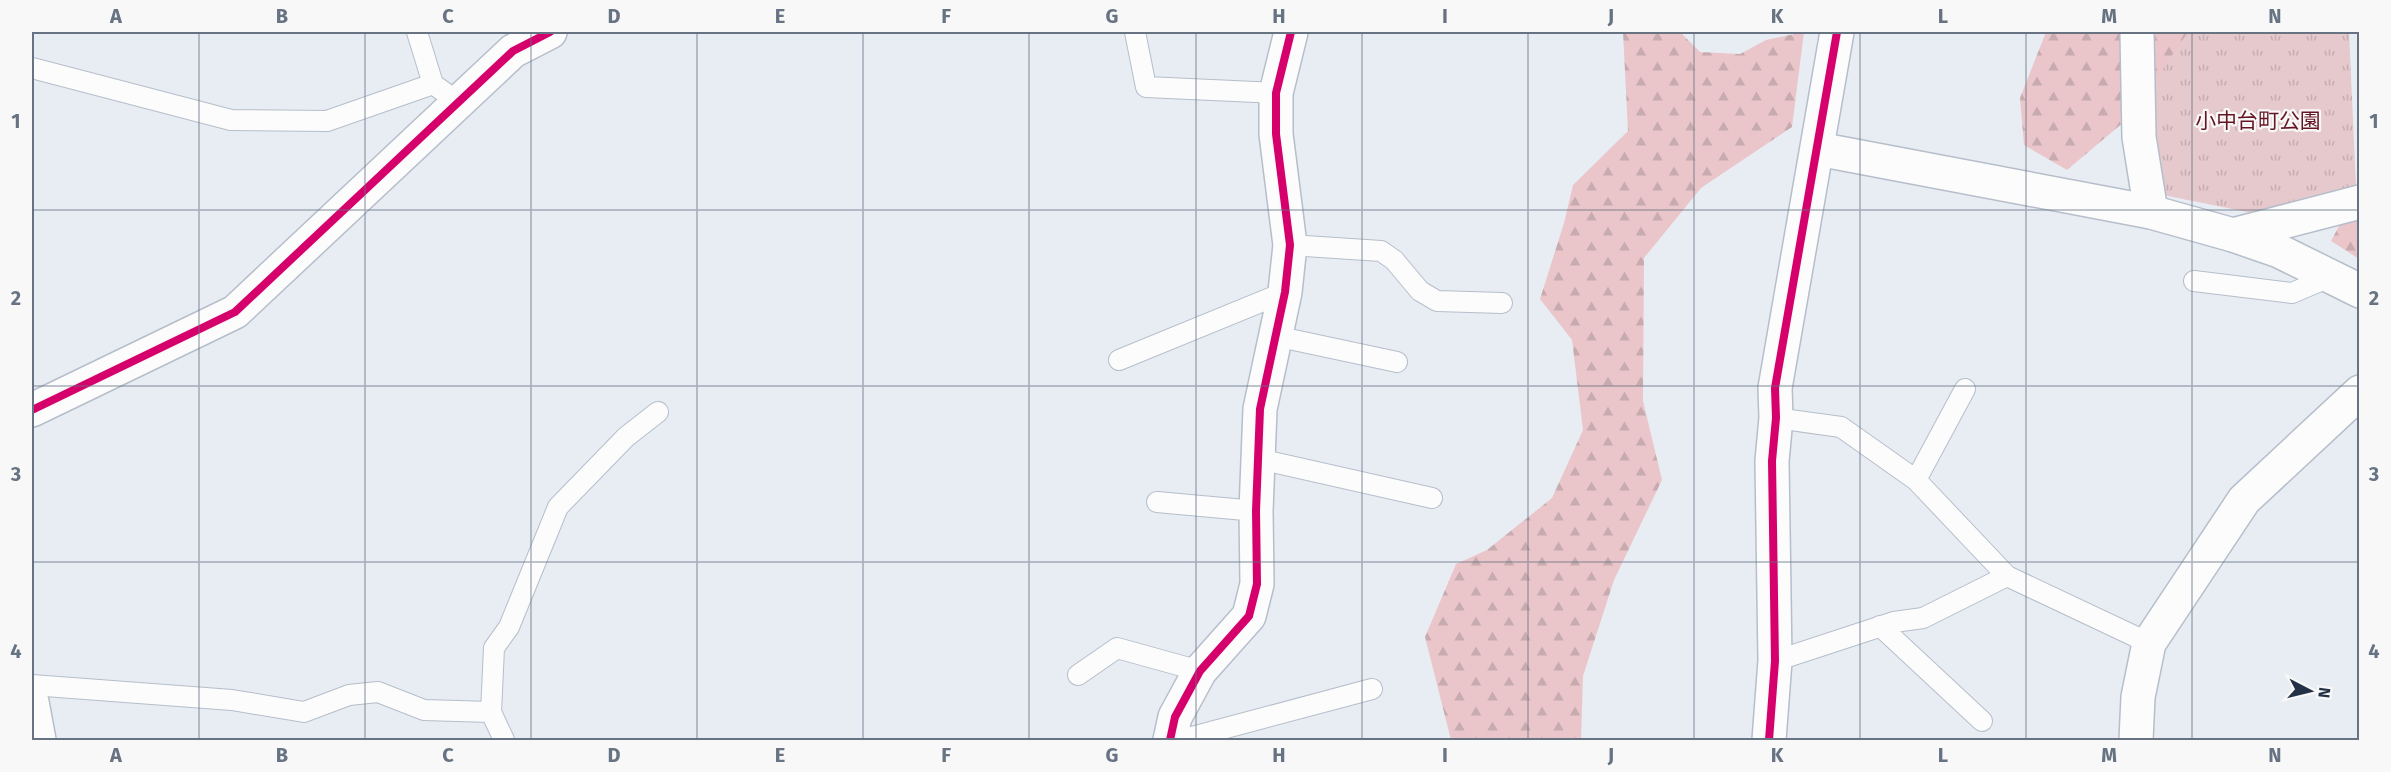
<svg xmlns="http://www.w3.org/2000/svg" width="2391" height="772" viewBox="0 0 2391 772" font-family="'Fira Sans','Noto Sans JP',sans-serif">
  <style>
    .grass { fill: url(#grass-tufts) }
    .forest { fill: url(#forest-firs) }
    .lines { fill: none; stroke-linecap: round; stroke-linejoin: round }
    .lane-casing { stroke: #b5beca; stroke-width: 22 }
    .street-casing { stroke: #b5beca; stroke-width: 36 }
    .secondary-casing { stroke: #b5beca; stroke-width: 36 }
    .lane { stroke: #fcfcfd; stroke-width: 20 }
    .street { stroke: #fcfcfd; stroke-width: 33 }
    .secondary { stroke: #fcfcfd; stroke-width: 33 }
    .cycleway-casing { stroke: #f8f8f8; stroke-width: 11 }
    .cycleway { stroke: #d6006c; stroke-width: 8 }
    .grid { fill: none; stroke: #677383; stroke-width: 1.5; stroke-opacity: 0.55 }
    .labels { text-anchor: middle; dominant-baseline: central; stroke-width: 4.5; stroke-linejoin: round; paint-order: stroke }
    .park-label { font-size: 21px; fill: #651522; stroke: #f8f8f8 }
    .neatline { fill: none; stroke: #677383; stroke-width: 2 }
    .grid-label { font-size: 20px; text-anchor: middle; font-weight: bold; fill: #677383 }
  </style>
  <defs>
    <pattern id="grass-tufts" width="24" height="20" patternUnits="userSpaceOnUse" patternTransform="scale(1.5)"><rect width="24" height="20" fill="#e6c9cc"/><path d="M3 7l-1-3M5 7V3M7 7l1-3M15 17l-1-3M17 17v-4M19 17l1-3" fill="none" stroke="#c5adb1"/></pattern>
    <pattern id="forest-firs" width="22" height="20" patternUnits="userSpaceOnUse" patternTransform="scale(1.5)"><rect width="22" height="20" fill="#eac6ca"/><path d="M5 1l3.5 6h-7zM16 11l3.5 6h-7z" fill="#c8abaf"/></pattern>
  </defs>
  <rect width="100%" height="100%" fill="#e8edf3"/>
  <path class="grass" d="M 2145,32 L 2349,32 L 2356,187 L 2262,215 L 2158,194 Z"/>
  <path class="forest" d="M 1623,32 L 1683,32 L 1683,35 L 1700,52 L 1740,54 L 1766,40 L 1804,32 L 1792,127 L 1701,188 L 1644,258 L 1643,401 L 1662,480 L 1614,580 L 1583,676 L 1581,740 L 1451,740 L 1425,637 L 1456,564 L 1487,550 L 1552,498 L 1583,430 L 1572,340 L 1540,299 L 1564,223 L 1573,185 L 1628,131 Z
    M 2046,32 L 2188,32 L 2131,116 L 2067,170 L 2024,145 L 2020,98 Z
    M 2359,189 L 2359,259 L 2331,241 Z"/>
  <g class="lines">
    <defs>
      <path id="lane" d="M 417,32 L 433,84
        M 1135,32 L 1146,87 L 1276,93
        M 32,68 L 231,120 L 327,121 L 433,84 L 458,102
        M 1290,245 L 1381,251 L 1394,260 L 1420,291 L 1437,301 L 1502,303
        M 2194,281 L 2292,293 L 2332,276
        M 1275,336 L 1397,362
        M 1119,360 L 1285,292
        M 1776,418 L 1841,427 L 1916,480 L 2007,576
        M 1259,459 L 1432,498
        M 1916,480 L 1965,389
        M 1157,502 L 1256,511
        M 1880,626 L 1982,721
        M 1775,661 L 1894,622 L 1923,618 L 2007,576 L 2149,643
        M 1078,675 L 1117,648 L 1200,671
        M 32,685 L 232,700 L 304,712 L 349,695 L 378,692 L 424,710 L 491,712
        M 504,740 L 491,712 L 494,648 L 509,627 L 558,507 L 626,437 L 658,412
        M 1181,740 L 1372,689"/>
      <path id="street" d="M 2137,32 L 2139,137 L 2151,212
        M 2233,235 L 2360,202
        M 32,702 L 39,740
        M 1170,740 L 1175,717 L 1200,671 L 1249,616 L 1257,584 L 1256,511 L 1260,409 L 1285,292 L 1290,245 L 1276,134 L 1276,93 L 1291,32
        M 2136,740 L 2138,697 L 2149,643 L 2244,500 L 2360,392"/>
      <path id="secondary" d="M 1818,149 L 2151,212 L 2233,235 L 2279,251 L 2360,291
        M 32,410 L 235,312 L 513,51 L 550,32
        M 1769,740 L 1775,661 L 1772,461 L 1776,418 L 1775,388 L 1837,32"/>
    </defs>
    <use href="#lane" class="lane-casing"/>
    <use href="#street" class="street-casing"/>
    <use href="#secondary" class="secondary-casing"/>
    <use href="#lane" class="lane"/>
    <use href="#street" class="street"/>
    <use href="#secondary" class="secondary"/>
    <defs>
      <path id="cycleway" d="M 32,410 L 235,312 L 513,51 L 550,32
        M 1170,740 L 1175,717 L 1200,671 L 1249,616 L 1257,584 L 1256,511 L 1260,409 L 1285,292 L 1290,245 L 1276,134 L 1276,93 L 1291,32
        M 1769,740 L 1775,661 L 1772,461 L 1776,418 L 1775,388 L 1837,32"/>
    </defs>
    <use href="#cycleway" class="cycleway-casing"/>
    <use href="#cycleway" class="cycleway"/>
  </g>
  <path class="grid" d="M 199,32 L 199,740M 365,32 L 365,740M 531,32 L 531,740M 697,32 L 697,740M 863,32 L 863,740M 1029,32 L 1029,740M 1196,32 L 1196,740M 1362,32 L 1362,740M 1528,32 L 1528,740M 1694,32 L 1694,740M 1860,32 L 1860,740M 2026,32 L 2026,740M 2192,32 L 2192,740M 32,210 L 2360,210M 32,386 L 2360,386M 32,562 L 2360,562"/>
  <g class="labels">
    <g class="park-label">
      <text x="2258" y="121">小中台町公園</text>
    </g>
  </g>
  <rect width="2391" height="772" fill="none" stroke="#f8f8f8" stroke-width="66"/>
  <g transform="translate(2310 691) rotate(97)" stroke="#f8f8f8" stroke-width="4.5" paint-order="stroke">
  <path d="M0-4.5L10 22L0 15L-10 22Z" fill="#223146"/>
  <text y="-9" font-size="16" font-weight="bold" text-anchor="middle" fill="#223146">N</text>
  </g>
  <rect x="33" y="33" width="2325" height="706" class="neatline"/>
  <g class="grid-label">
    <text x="116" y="23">A</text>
    <text x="282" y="23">B</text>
    <text x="448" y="23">C</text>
    <text x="614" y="23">D</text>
    <text x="780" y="23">E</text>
    <text x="946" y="23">F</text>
    <text x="1112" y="23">G</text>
    <text x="1279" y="23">H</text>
    <text x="1445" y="23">I</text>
    <text x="1611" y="23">J</text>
    <text x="1777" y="23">K</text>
    <text x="1943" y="23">L</text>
    <text x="2109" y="23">M</text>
    <text x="2275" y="23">N</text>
    <text x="16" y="128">1</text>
    <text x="2374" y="128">1</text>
    <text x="16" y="305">2</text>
    <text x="2374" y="305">2</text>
    <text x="16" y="481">3</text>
    <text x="2374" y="481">3</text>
    <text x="16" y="658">4</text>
    <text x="2374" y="658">4</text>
    <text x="116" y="762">A</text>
    <text x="282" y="762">B</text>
    <text x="448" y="762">C</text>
    <text x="614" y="762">D</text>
    <text x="780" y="762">E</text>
    <text x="946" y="762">F</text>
    <text x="1112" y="762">G</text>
    <text x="1279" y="762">H</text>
    <text x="1445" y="762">I</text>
    <text x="1611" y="762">J</text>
    <text x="1777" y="762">K</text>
    <text x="1943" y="762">L</text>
    <text x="2109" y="762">M</text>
    <text x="2275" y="762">N</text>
  </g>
</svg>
